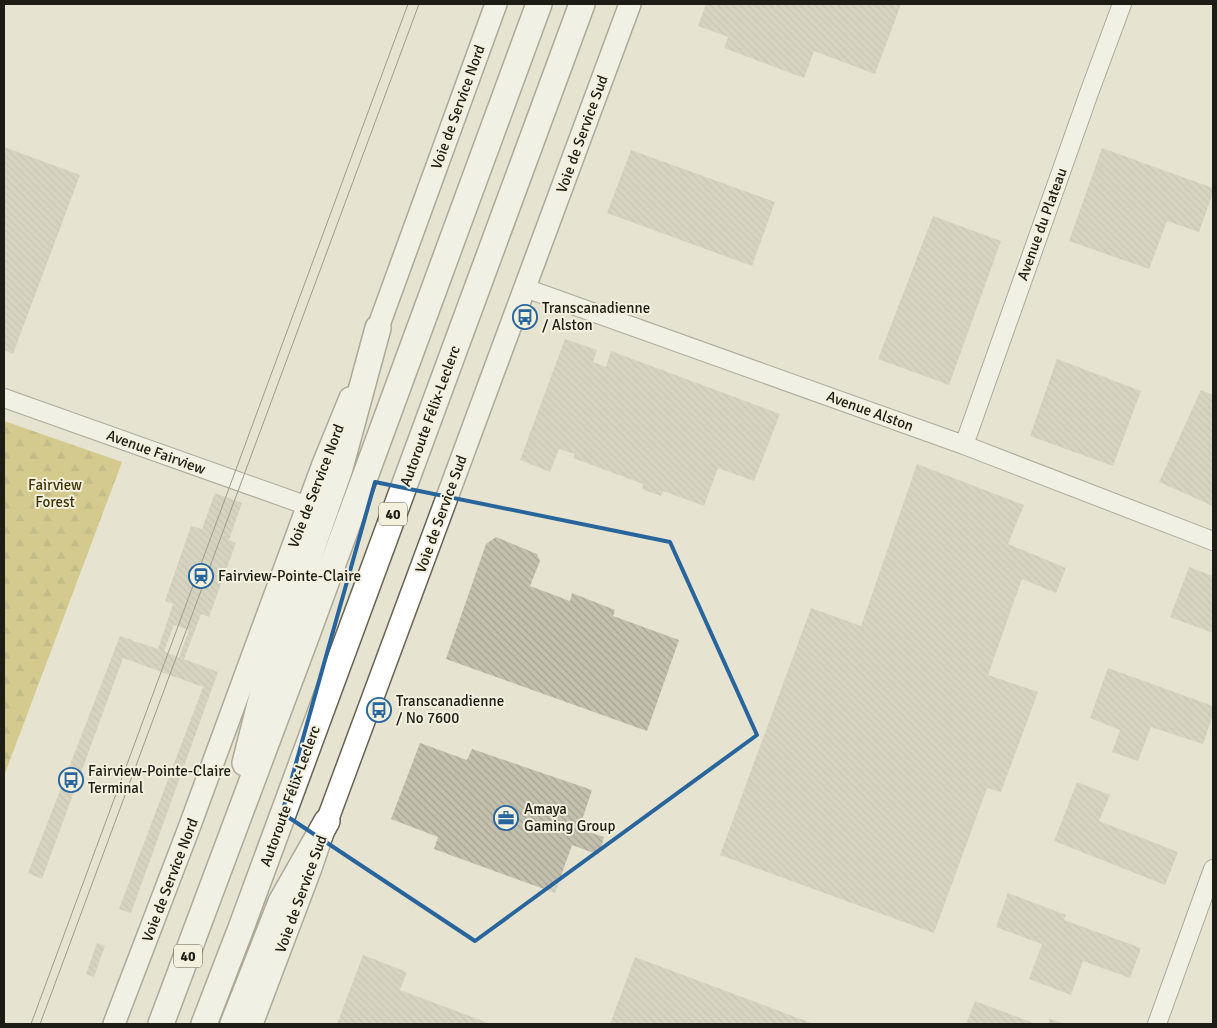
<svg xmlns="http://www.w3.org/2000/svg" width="1217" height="1028" viewBox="0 0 1217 1028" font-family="Signika,sans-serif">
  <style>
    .forest { fill: url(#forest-firs) }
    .building { fill: url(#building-back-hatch); fill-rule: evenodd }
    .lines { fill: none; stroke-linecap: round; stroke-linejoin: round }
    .minor-casing { stroke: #666352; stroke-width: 20 }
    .major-casing { stroke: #666352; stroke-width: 24 }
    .highway-casing { stroke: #666352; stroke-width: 28 }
    .minor { stroke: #fff; stroke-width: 18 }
    .major { stroke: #fff; stroke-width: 21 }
    .highway { stroke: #fff; stroke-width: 25 }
    .tram { stroke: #45443a; stroke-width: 1 }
    .marked { fill: none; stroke: #28659c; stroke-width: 4; stroke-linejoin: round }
    .labels { text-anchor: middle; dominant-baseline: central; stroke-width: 4; stroke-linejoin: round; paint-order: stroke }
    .shield { fill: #f3f0dd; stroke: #5d5c51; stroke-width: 1 }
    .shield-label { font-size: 14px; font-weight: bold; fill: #1d1c15 }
    .street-label { font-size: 15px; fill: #1d1c15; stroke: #f3f0dd }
    .poi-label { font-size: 15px; fill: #1d1c15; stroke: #f3f0dd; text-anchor: start }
    .park-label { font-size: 15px; fill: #3e3607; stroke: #f3f0dd }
  </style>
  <defs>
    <pattern id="forest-firs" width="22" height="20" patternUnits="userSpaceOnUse" patternTransform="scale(1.25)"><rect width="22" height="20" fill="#beaa3d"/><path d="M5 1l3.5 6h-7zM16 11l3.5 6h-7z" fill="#9a8a32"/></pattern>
    <pattern id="building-back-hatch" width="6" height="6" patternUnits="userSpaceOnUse" patternTransform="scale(1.25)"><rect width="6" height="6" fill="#c4c0ae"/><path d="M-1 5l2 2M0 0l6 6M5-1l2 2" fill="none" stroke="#a8a495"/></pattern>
  </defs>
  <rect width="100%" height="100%" fill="#e6e3d0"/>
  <path class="forest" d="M 4,421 L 122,462 L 4,776 Z"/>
  <path class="building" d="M 706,4 L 901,4 L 875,74 L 814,51 L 804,78 L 724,48 L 728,37 L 698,26 Z
    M 4,147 L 80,175 L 13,354 L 4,350 Z
    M 1102,148 L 1213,188 L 1213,193 L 1199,232 L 1167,221 L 1149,269 L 1069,241 Z
    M 631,150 L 775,202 L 752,266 L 607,213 Z
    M 933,216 L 1001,241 L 949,385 L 878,359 Z
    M 565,339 L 597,350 L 593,362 L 606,367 L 611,351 L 780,414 L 754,481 L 718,468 L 704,506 L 663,491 L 661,496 L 642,489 L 643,484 L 573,458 L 575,454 L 559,449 L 550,472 L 520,460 Z
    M 1057,359 L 1141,391 L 1113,466 L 1030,436 Z
    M 1201,390 L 1213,395 L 1213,506 L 1159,482 Z
    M 917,464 L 1024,505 L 1008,544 L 1066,568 L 1056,593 L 1022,579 L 988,675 L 1038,692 L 1001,792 L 987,788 L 934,933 L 720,855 L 811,608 L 861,626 Z
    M 215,493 L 242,503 L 229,540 L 236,543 L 209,617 L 201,614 L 184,659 L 218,672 L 131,913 L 119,909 L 203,687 L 123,658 L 42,879 L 28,873 L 120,636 L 158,649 L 173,604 L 165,601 L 191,526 L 202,529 ZM 174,625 L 189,630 L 179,658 L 164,651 Z
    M 496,537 L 537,554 L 540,561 L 530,586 L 570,601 L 572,593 L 615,610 L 613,616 L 679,640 L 647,731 L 446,659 L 486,544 Z
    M 1189,567 L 1213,576 L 1213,633 L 1170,617 Z
    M 1108,668 L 1213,706 L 1213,715 L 1203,744 L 1151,727 L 1138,761 L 1112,752 L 1120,730 L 1090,718 Z
    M 420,743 L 467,760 L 472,749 L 592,790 L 579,829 L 604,837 L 599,855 L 572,845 L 555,893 L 434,849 L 438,837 L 391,819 Z
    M 1077,782 L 1110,795 L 1099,821 L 1178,852 L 1165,885 L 1054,841 Z
    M 1008,893 L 1066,915 L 1064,920 L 1141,948 L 1130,978 L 1083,961 L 1071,995 L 1029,979 L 1042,944 L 996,927 Z
    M 97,943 L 105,946 L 94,977 L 86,974 Z
    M 363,955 L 407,972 L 400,990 L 491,1024 L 337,1024 Z
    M 635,957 L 814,1024 L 610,1024 Z
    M 975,1001 L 1036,1024 L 966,1024 Z
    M 1050,1019 L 1065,1024 L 1048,1024 Z"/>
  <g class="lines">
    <defs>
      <path id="minor" d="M 525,288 L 964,445 L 1213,541
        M 4,398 L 308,506
        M 964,445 L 1089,93 L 1122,4
        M 1157,1024 L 1213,869"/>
      <path id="major" d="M 372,344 L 496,4
        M 114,1024 L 189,828 L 323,464 L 350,398
        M 252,1024 L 311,868 L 327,821 L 630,4"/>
      <path id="highway" d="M 245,763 L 267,676 L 340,468 L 378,328
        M 161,1024 L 303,645 L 539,4
        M 204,1024 L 241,928 L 582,4
        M 233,1024 L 281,902 L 327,821"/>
    </defs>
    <use href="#minor" class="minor-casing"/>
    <use href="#major" class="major-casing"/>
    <use href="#highway" class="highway-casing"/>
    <use href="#minor" class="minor"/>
    <use href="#major" class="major"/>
    <use href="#highway" class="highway"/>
    <path class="tram" d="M 31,1024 L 408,4
      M 40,1024 L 419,4"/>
  </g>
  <path d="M0 0H1217V1028H0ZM 375,482 L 670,542 L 757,735 L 475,941 L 282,813 Z" fill="#e6e3d0" fill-opacity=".55" fill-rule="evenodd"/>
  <path class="marked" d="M 375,482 L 670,542 L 757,735 L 475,941 L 282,813 Z"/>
  <defs>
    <symbol id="bus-ring" viewBox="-11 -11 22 22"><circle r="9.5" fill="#f3f0dd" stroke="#28659c" stroke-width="1.5"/><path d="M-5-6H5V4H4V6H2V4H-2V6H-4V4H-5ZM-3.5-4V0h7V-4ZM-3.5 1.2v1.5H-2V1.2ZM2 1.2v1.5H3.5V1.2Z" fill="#28659c"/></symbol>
    <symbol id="station-ring" viewBox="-11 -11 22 22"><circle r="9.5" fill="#f3f0dd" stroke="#28659c" stroke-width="1.5"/><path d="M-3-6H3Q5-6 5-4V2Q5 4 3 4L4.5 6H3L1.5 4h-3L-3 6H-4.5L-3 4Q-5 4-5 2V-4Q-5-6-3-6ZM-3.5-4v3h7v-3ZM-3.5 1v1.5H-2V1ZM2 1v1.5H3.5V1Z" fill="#28659c"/></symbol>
    <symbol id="office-ring" viewBox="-11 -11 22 22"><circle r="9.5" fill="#f3f0dd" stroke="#28659c" stroke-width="1.5"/><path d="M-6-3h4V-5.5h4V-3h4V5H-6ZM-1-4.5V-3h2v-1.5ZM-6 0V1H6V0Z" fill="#28659c"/></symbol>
  </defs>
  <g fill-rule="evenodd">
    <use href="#bus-ring" x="511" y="303" width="28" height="28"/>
    <use href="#station-ring" x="187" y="562" width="28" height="28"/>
    <use href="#bus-ring" x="365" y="696" width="28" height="28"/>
    <use href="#bus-ring" x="57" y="766" width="28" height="28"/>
    <use href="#office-ring" x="492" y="804" width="28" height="28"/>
  </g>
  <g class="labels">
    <g class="shield">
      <rect x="379" y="502.5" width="28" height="23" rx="4"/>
      <rect x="174" y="944.5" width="28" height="23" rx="4"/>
    </g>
    <g class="shield-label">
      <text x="393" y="514">40</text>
      <text x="188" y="956">40</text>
    </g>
    <g class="street-label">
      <text transform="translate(458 107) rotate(-70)">Voie de Service Nord</text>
      <text transform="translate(582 134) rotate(-70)">Voie de Service Sud</text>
      <text transform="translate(1042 224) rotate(-70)">Avenue du Plateau</text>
      <text transform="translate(870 411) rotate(20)">Avenue Alston</text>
      <text transform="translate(430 416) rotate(-70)">Autoroute Félix-Leclerc</text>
      <text transform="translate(156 452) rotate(20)">Avenue Fairview</text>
      <text transform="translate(316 486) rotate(-69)">Voie de Service Nord</text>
      <text transform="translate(441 514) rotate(-70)">Voie de Service Sud</text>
      <text transform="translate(290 796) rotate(-70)">Autoroute Félix-Leclerc</text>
      <text transform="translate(170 880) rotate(-69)">Voie de Service Nord</text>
      <text transform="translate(301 894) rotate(-70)">Voie de Service Sud</text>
    </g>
    <g class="poi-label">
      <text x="542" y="308">Transcanadienne<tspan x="542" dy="17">/ Alston</tspan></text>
      <text x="218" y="576">Fairview-Pointe-Claire</text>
      <text x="396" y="701">Transcanadienne<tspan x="396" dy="17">/ No 7600</tspan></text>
      <text x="88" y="771">Fairview-Pointe-Claire<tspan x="88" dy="17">Terminal</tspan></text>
      <text x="524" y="809">Amaya<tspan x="524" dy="17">Gaming Group</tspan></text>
    </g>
    <g class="park-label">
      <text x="55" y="485">Fairview<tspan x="55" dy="17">Forest</tspan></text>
    </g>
  </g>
  <rect width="1217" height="1028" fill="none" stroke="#1d1c15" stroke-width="10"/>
</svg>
